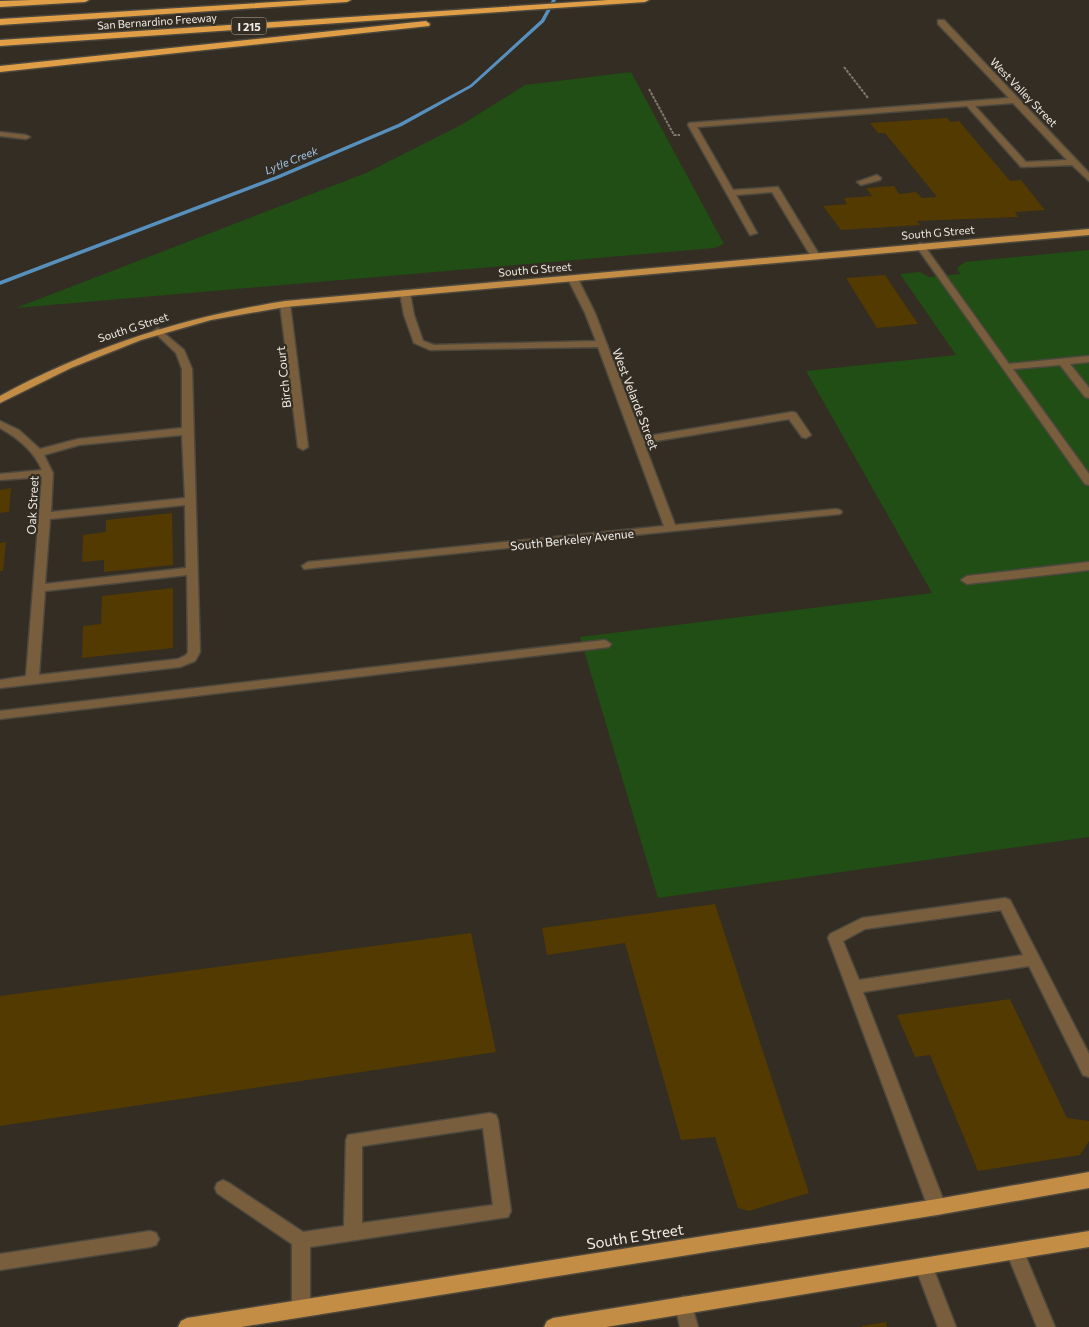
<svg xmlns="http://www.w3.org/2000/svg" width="1089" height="1327" viewBox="0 0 1089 1327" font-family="Commissioner,sans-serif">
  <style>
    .green { fill: #214e14 }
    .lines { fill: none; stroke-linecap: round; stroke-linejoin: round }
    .stream { fill: #5790bd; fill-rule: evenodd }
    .building { fill: #533a00 }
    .minor-casing { stroke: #4d483e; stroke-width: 3 }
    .major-casing { stroke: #4d483e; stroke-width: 3 }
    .highway-casing { stroke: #4d483e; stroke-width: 3 }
    .path { stroke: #7d7970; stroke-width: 2; stroke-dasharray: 3 1; stroke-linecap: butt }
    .minor { fill: #795e3e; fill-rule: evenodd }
    .major { fill: #c38d45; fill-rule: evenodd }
    .highway { fill: #e09f46; fill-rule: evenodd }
    .labels { text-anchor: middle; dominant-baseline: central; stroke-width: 4.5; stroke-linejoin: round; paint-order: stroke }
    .far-street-label { font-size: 11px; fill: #efece5; stroke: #332d23 }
    .shield { fill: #332d23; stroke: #b7b3ab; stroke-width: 1 }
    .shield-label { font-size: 11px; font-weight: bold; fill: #efece5 }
    .far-water-label { font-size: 11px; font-style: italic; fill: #a4c8ec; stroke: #332d23 }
    .street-label { font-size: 12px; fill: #efece5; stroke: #332d23 }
    .near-street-label { font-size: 15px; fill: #efece5; stroke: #332d23 }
  </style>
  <rect width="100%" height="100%" fill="#332d23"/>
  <path class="green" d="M 631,72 L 724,244 L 714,248 L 16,308 L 366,173 L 461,125 L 525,85 Z
    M 1089,250 L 1089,837 L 658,898 L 580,637 L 932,593 L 806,371 L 956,355 L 900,274 L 920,272 L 929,277 L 960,274 L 957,268 L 965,262 Z"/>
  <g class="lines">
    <path class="stream" d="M 552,0 L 556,0 L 544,22 L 472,87 L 402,126 L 280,178 L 0,285 L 0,281 L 276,176 L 398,124 L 470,85 L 541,20 Z"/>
  </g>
  <path class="building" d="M 947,118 L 951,122 L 959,121 L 1010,181 L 1021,180 L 1045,210 L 1015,212 L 1018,217 L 917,221 L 920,225 L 841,230 L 823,206 L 847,204 L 844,198 L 872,196 L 866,188 L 894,186 L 899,194 L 916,192 L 922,198 L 937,197 L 885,133 L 878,133 L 870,123 Z
    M 885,275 L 918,324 L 877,328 L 846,278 Z
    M 11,488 L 9,512 L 0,513 L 0,490 Z
    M 172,513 L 173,565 L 104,572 L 104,560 L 82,562 L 83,535 L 106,532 L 106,520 Z
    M 6,542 L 3,571 L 0,571 L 0,543 Z
    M 173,588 L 173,648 L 82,658 L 83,626 L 101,624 L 102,596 Z
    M 715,904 L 809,1193 L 749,1211 L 738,1208 L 715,1137 L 681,1140 L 625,943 L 547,955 L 542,928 Z
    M 471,933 L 496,1052 L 0,1126 L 0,996 Z
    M 1010,999 L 1067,1118 L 1089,1121 L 1089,1141 L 1080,1155 L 978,1171 L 930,1055 L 915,1057 L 897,1015 Z
    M 886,1322 L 887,1327 L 862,1327 L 862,1326 Z"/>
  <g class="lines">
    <defs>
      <path id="minor" d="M 938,20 L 944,20 L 1089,173 L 1089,181 L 1072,165 L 1021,167 L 967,106 L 697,127 L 733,190 L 778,187 L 820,256 L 812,258 L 772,192 L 736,195 L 757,233 L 750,235 L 688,125 L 689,123 L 1009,98 L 938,24 ZM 1013,103 L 1067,160 L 1026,162 L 975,106 Z
        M 0,132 L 26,135 L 30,137 L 26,139 L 0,136 Z
        M 877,175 L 881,178 L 880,180 L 861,185 L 857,182 Z
        M 920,243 L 923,244 L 1009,364 L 1089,356 L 1089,362 L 1070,364 L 1089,388 L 1089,398 L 1085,397 L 1060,365 L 1013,369 L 1089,474 L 1089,485 L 1085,484 L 916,246 Z
        M 573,276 L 578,279 L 595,313 L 642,437 L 792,412 L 796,413 L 811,435 L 806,438 L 802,437 L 789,419 L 644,443 L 675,525 L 836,509 L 840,510 L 842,512 L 840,514 L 304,569 L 302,566 L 308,562 L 664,526 L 598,347 L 430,350 L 414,343 L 404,315 L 400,293 L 405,290 L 410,293 L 414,315 L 423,341 L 434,345 L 596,341 L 585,313 L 568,279 Z
        M 285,301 L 290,304 L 308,447 L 303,450 L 298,447 L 280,304 Z
        M 158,328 L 184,350 L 192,369 L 200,652 L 195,661 L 180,667 L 0,688 L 0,680 L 26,676 L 42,477 L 0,480 L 0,474 L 42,470 C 34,451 18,438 0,428 L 0,421 L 19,430 L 40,449 L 78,439 L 182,428 L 182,369 L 176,353 L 153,331 ZM 182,435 L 185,498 L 51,512 L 53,473 L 44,455 L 79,445 ZM 185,505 L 186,568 L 45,584 L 50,519 ZM 187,575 L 188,652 L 186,655 L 178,659 L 39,675 L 45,591 Z
        M 1089,562 L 1089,570 L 967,584 L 961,580 L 967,576 Z
        M 605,640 L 611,644 L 609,647 L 0,719 L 0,711 Z
        M 1005,898 L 1010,900 L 1089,1054 L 1089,1077 L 1083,1075 L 1029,966 L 863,992 L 946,1207 L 943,1213 L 937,1215 L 931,1213 L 928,1207 L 828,938 L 830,934 L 862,918 ZM 1001,910 L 1023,955 L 859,980 L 843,941 L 865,929 Z
        M 490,1113 L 496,1115 L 498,1120 L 511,1211 L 508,1217 L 310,1247 L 310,1308 L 307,1314 L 301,1317 L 295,1314 L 292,1308 L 292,1244 L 217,1193 L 215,1188 L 217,1183 L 223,1180 L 229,1183 L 303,1232 L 344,1226 L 346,1140 L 348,1135 ZM 483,1128 L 493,1205 L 362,1223 L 362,1146 Z
        M 150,1231 L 156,1233 L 159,1239 L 156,1245 L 150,1247 L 0,1270 L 0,1254 Z
        M 1015,1243 L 1021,1245 L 1055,1327 L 1037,1327 L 1006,1251 L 1009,1245 Z
        M 924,1258 L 930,1260 L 956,1327 L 938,1327 L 915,1266 L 918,1260 Z
        M 684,1296 L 690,1299 L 698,1327 L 680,1327 L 675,1305 L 678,1299 Z"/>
      <path id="major" d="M 1089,229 L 1089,235 L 285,307 L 211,320 L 141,340 L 71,368 L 0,403 L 0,396 C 90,347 184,317 285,301 Z
        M 1089,1172 L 1089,1188 L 937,1215 L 241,1327 L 178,1327 L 181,1321 L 187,1318 L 937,1199 Z
        M 1089,1231 L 1089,1247 L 606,1327 L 544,1327 L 547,1321 L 553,1318 Z"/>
      <path id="highway" d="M 32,0 L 89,0 L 85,2 L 0,7 L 0,1 Z
        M 308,0 L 351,0 L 347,2 L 0,25 L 0,19 Z
        M 608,0 L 649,0 L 645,2 L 0,46 L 0,40 Z
        M 426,21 L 430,24 L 429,26 L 0,72 L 0,66 Z"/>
    </defs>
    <use href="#minor" class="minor-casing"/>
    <use href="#major" class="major-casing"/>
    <use href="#highway" class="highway-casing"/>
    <path class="path" d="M 844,67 L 868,98
      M 649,89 L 674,135 L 680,135"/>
    <use href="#minor" class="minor"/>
    <use href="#major" class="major"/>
    <use href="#highway" class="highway"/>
  </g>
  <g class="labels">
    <g class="far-street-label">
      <text transform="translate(157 21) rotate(-4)">San Bernardino Freeway</text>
      <text transform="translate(1024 92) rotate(46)">West Valley Street</text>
      <text transform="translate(938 232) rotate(-5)">South G Street</text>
      <text transform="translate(535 269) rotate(-5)">South G Street</text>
      <text transform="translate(133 327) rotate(-18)">South G Street</text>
    </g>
    <rect class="shield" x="231.5" y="17.5" width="35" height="17" rx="4"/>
    <g class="shield-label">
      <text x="249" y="26">I 215</text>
    </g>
    <g class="far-water-label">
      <text transform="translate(291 160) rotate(-22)">Lytle Creek</text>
    </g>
    <g class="street-label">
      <text transform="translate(283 377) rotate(-96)">Birch Court</text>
      <text transform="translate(636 399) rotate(69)">West Velarde Street</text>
      <text transform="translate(32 505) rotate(-87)">Oak Street</text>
      <text transform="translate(572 539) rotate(-6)">South Berkeley Avenue</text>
    </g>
    <g class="near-street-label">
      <text transform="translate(635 1236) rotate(-9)">South E Street</text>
    </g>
  </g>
</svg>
